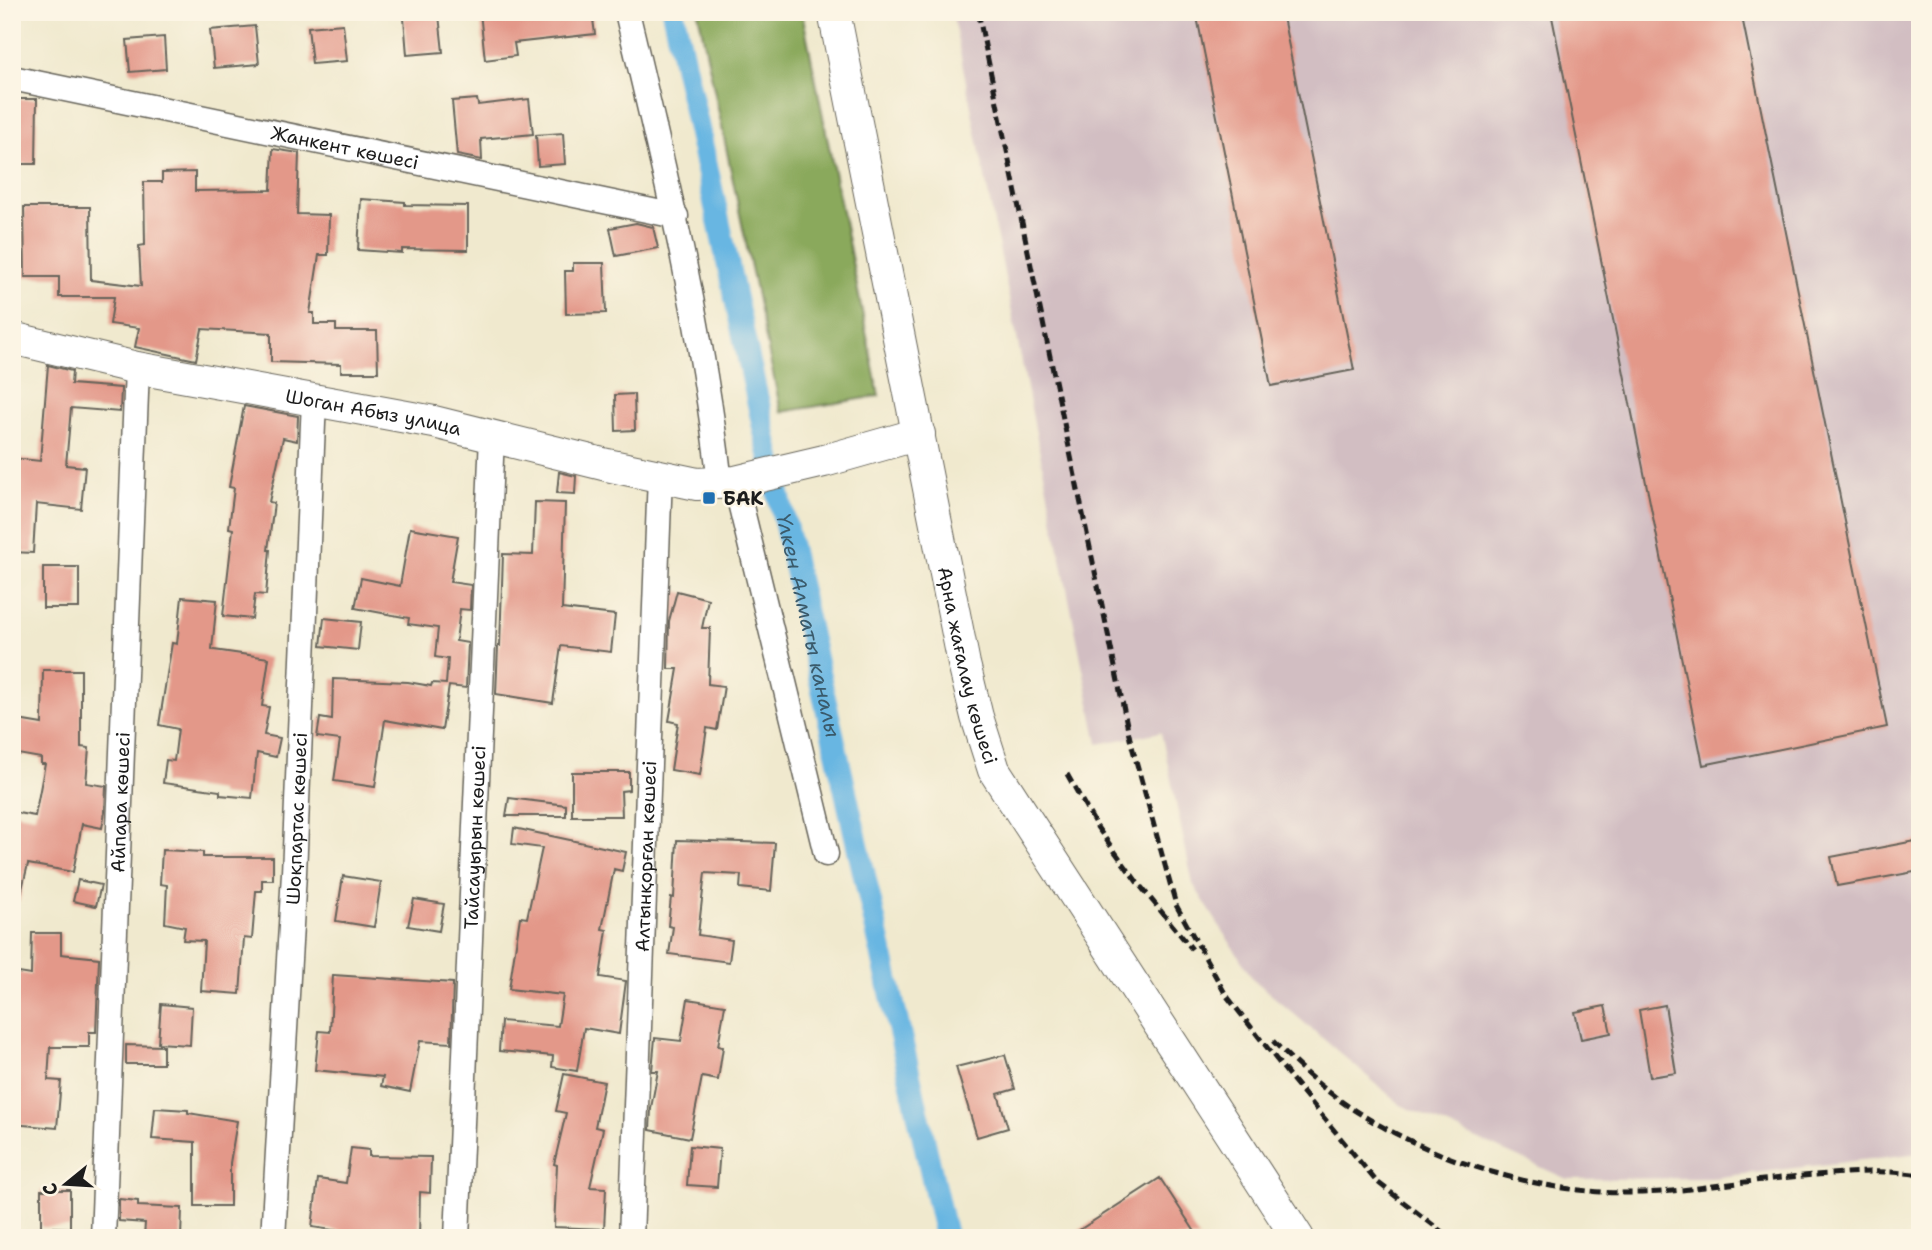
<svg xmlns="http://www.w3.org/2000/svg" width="1932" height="1250" viewBox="0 0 1932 1250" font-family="'Shantell Sans',sans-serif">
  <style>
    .industrial { fill: #d2bec2 }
    .forest { fill: #8aa95c; stroke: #53623c; stroke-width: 2 }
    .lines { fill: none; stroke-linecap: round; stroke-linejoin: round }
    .canal { stroke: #68b6e2; stroke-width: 23 }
    .building { fill: #e39889 }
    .minor-casing { stroke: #66645a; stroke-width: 27 }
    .tertiary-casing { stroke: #66645a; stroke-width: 34 }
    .minor { stroke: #fff; stroke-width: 24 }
    .tertiary { stroke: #fff; stroke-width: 32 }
    .rail { stroke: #1c1c1c; stroke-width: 5; stroke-dasharray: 10 5; stroke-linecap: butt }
    .poi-dot { fill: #1f6fb2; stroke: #fcf5e5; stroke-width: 2.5 }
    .labels { text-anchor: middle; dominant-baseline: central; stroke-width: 5; stroke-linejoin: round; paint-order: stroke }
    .street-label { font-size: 19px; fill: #1c1c1c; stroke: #fcf5e5 }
    .poi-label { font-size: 19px; font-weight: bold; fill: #1c1c1c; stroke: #fcf5e5; text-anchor: start }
    .water-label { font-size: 21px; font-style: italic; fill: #3a5a6b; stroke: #fcf5e5 }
  </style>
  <rect width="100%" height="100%" fill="#fcf5e5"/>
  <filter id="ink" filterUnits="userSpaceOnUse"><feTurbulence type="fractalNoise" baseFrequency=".0143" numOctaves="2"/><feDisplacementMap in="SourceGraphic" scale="14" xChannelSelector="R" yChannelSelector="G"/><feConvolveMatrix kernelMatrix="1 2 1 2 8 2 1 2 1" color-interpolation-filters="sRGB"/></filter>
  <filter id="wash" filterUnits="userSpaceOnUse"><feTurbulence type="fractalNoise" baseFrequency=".00686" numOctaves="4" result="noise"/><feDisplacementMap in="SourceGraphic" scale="28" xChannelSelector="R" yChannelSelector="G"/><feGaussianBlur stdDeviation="1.57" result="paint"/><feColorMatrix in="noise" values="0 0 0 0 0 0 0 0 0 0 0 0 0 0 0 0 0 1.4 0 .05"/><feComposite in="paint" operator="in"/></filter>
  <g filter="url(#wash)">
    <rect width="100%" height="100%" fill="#f0e9ce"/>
    <path class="industrial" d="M 952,12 L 1920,12 L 1920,1153 L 1712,1178 L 1567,1179 L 1401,1105 L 1253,979 L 1193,884 L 1161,732 L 1098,744 Z"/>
    <path class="forest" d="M 698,12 L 802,12 L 879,396 L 781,412 Z"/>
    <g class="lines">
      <path class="canal" id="s1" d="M 673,12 L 765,434 L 946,1238"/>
    </g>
    <g id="blocks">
      <path class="building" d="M 480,12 L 592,12 L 595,34 L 514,43 L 516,56 L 485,60 Z
        M 1196,12 L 1282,12 L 1354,370 L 1271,386 Z
        M 1551,12 L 1741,12 L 1887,727 L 1703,765 Z
        M 439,15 L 443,52 L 407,55 L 404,18 Z
        M 343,24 L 347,61 L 312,64 L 308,27 Z
        M 255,26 L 259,64 L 214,68 L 210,30 Z
        M 164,37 L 166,69 L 130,72 L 127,40 Z
        M 12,99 L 37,99 L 36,164 L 12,164 Z
        M 477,99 L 478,105 L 529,99 L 533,134 L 481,139 L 482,160 L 457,155 L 452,101 Z
        M 563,133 L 565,164 L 538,166 L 536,135 Z
        M 273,149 L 299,153 L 297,214 L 329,215 L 328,255 L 319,255 L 310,313 L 314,313 L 314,324 L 336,324 L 336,331 L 377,331 L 378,372 L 341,372 L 341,364 L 271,362 L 271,333 L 202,329 L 196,360 L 135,347 L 139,328 L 110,324 L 114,297 L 59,297 L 59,277 L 25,277 L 24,207 L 90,207 L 91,280 L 141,286 L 139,246 L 145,245 L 144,182 L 162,182 L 162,173 L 195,172 L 195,191 L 271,190 Z
        M 361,199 L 405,202 L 405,205 L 468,206 L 468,250 L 402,249 L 402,253 L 358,250 Z
        M 636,223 L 653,227 L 658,248 L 616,256 L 610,228 Z
        M 573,263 L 604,263 L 606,313 L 566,314 L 565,271 L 573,271 Z
        M 48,365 L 72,371 L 71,384 L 121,388 L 120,412 L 71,408 L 66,465 L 85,467 L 81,509 L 36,504 L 33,553 L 12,552 L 13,458 L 40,461 Z
        M 634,394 L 635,430 L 616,431 L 615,395 Z
        M 244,406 L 298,416 L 297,441 L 283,438 L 269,502 L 274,503 L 268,550 L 270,550 L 266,595 L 255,594 L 252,619 L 223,616 L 233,529 L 229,528 L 234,488 L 229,487 Z
        M 559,472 L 576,476 L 575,494 L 557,493 Z
        M 535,502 L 565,503 L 562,609 L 615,615 L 611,652 L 561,646 L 553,703 L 496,694 L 498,646 L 500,646 L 503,554 L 533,555 Z
        M 410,528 L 458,536 L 450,582 L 471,585 L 470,610 L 460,609 L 456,641 L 468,643 L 466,688 L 449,686 L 442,730 L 385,720 L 375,787 L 334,781 L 340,740 L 317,737 L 320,718 L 332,720 L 333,679 L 408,682 L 431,686 L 432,683 L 446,684 L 448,659 L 435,657 L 438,628 L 408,624 L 409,618 L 355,608 L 361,578 L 400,586 Z
        M 43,567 L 79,567 L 79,608 L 43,608 Z
        M 677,591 L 708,599 L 702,628 L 710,628 L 708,684 L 724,686 L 717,730 L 707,728 L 700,775 L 671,770 L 678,723 L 669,721 L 678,669 L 668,669 L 669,621 Z
        M 182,597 L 217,600 L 212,649 L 214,650 L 269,658 L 262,706 L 269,707 L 264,735 L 280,738 L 276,757 L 257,753 L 252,798 L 220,795 L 220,791 L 163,783 L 166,760 L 174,761 L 178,729 L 159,725 L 172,643 L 177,644 Z
        M 324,618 L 361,622 L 358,650 L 321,646 Z
        M 43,670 L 81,670 L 81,747 L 89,748 L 86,783 L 106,786 L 105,812 L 102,828 L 82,824 L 73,872 L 28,864 L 19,902 L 12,901 L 12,812 L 35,816 L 45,764 L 41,764 L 41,758 L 12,753 L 12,719 L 42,724 Z
        M 572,772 L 629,772 L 629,790 L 621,791 L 622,816 L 572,816 Z
        M 509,798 L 566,805 L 566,816 L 506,816 Z
        M 514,828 L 626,852 L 622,871 L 614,869 L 602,929 L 607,930 L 600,977 L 626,981 L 619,1034 L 584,1028 L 577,1071 L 552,1067 L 553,1056 L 499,1051 L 501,1021 L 558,1026 L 563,995 L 509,989 L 520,917 L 527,918 L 542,848 L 512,844 Z
        M 677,840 L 775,843 L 771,891 L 740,888 L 741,875 L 705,873 L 698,935 L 732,940 L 729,962 L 669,954 L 673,927 L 668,926 L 671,897 L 674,898 Z
        M 1920,840 L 1920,871 L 1837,886 L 1831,857 Z
        M 162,850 L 203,852 L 203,857 L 273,857 L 273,880 L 262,880 L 262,891 L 256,891 L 252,939 L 244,938 L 240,994 L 201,991 L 204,941 L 183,940 L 185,927 L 165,923 L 167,885 L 160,884 Z
        M 343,876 L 381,882 L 374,927 L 336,921 Z
        M 78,880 L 101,885 L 96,906 L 73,901 Z
        M 414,899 L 444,904 L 439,931 L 408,926 Z
        M 32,933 L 61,933 L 61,954 L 99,958 L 96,1032 L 89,1032 L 89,1047 L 50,1047 L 48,1080 L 61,1081 L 57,1128 L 12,1124 L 12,972 L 31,975 Z
        M 333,975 L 453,983 L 451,1043 L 420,1041 L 410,1092 L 381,1086 L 383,1077 L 315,1070 L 319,1031 L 330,1032 Z
        M 688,999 L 725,1005 L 718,1046 L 723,1047 L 718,1080 L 702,1077 L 690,1138 L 650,1130 L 651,1108 L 658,1071 L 652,1071 L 655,1038 L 681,1041 Z
        M 161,1004 L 192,1007 L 190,1045 L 158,1043 Z
        M 1665,1005 L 1676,1073 L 1650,1077 L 1639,1010 Z
        M 1605,1006 L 1611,1033 L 1581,1039 L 1575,1012 Z
        M 126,1045 L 163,1046 L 163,1064 L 126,1064 Z
        M 1005,1055 L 1015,1089 L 998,1094 L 1008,1128 L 977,1137 L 956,1067 Z
        M 564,1074 L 604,1082 L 595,1127 L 603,1129 L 590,1187 L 606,1188 L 604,1229 L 554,1227 L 557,1165 L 554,1164 L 566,1113 L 556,1111 Z
        M 155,1108 L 188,1110 L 188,1113 L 237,1121 L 230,1163 L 230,1206 L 195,1206 L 195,1142 L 152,1139 Z
        M 690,1146 L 720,1149 L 717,1187 L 687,1185 Z
        M 351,1148 L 369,1150 L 369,1156 L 431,1157 L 430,1193 L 420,1192 L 419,1238 L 385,1238 L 312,1227 L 318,1179 L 346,1183 Z
        M 1160,1178 L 1199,1238 L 1067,1238 Z
        M 41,1190 L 70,1190 L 70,1228 L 41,1227 Z
        M 119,1199 L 138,1201 L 138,1206 L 182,1208 L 181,1238 L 144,1238 L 145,1223 L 119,1221 Z"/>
    </g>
  </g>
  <g filter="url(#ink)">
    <use href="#blocks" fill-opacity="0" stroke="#66645a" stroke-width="2"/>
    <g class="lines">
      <defs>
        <g id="minor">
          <path d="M 627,12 C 664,168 702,324 720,483"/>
          <path id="s2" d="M 12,78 L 676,216"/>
          <path d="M 735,482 L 826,854"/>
          <path id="s3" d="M 103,1238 L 137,368"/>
          <path id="s4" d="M 273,1238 L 294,873 L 314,400"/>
          <path id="s5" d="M 457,1238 L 492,436"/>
          <path id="s6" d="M 631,1238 L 660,475"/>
        </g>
        <g id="tertiary">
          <path id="s7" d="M 834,12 L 964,664 L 977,717 L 994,770 L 1298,1238"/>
          <path id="s8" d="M 12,338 L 137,368 L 434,422 L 607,465 L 697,484 L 735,482 L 824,461 L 919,434"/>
        </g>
      </defs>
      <use href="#minor" class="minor-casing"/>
      <use href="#tertiary" class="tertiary-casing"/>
      <use href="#minor" class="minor"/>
      <use href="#tertiary" class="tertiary"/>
      <path class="rail" d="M 978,12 L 1130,739 L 1176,905 L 1226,995 L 1291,1078 L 1376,1181 L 1450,1238
        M 1067,774 L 1097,827 L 1137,882 L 1192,949
        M 1273,1041 C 1299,1068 1329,1095 1362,1115 C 1452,1169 1567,1202 1672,1191 C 1725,1185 1777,1177 1830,1174 C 1861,1172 1889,1170 1920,1175"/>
    </g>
  </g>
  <rect class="poi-dot" x="702" y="491" width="14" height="14" rx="3.5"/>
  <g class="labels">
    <g class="street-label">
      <text stroke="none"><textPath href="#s2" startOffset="340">Жанкент көшесі</textPath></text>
      <text stroke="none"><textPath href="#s8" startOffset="369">Шоган Абыз улица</textPath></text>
      <text stroke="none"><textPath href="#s7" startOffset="667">Арна жағалау көшесі</textPath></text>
      <text stroke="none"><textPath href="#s3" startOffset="436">Айпара көшесі</textPath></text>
      <text stroke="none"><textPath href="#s4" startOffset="420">Шоқпартас көшесі</textPath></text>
      <text stroke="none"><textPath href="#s5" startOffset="401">Тайсауырын көшесі</textPath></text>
      <text stroke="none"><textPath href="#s6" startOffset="382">Алтынқорған көшесі</textPath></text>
    </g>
    <g class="poi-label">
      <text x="723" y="498">БАК</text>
    </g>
    <g class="water-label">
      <text stroke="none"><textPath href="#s1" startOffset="628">Үлкен Алматы каналы</textPath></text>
    </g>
  </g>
  <rect width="1932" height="1250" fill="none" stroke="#fcf5e5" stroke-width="42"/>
  <g transform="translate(66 1184) rotate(252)" stroke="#fcf5e5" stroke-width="5" paint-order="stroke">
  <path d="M0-5L12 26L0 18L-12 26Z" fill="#1c1c1c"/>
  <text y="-10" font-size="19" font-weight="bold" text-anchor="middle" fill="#1c1c1c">С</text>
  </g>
</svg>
